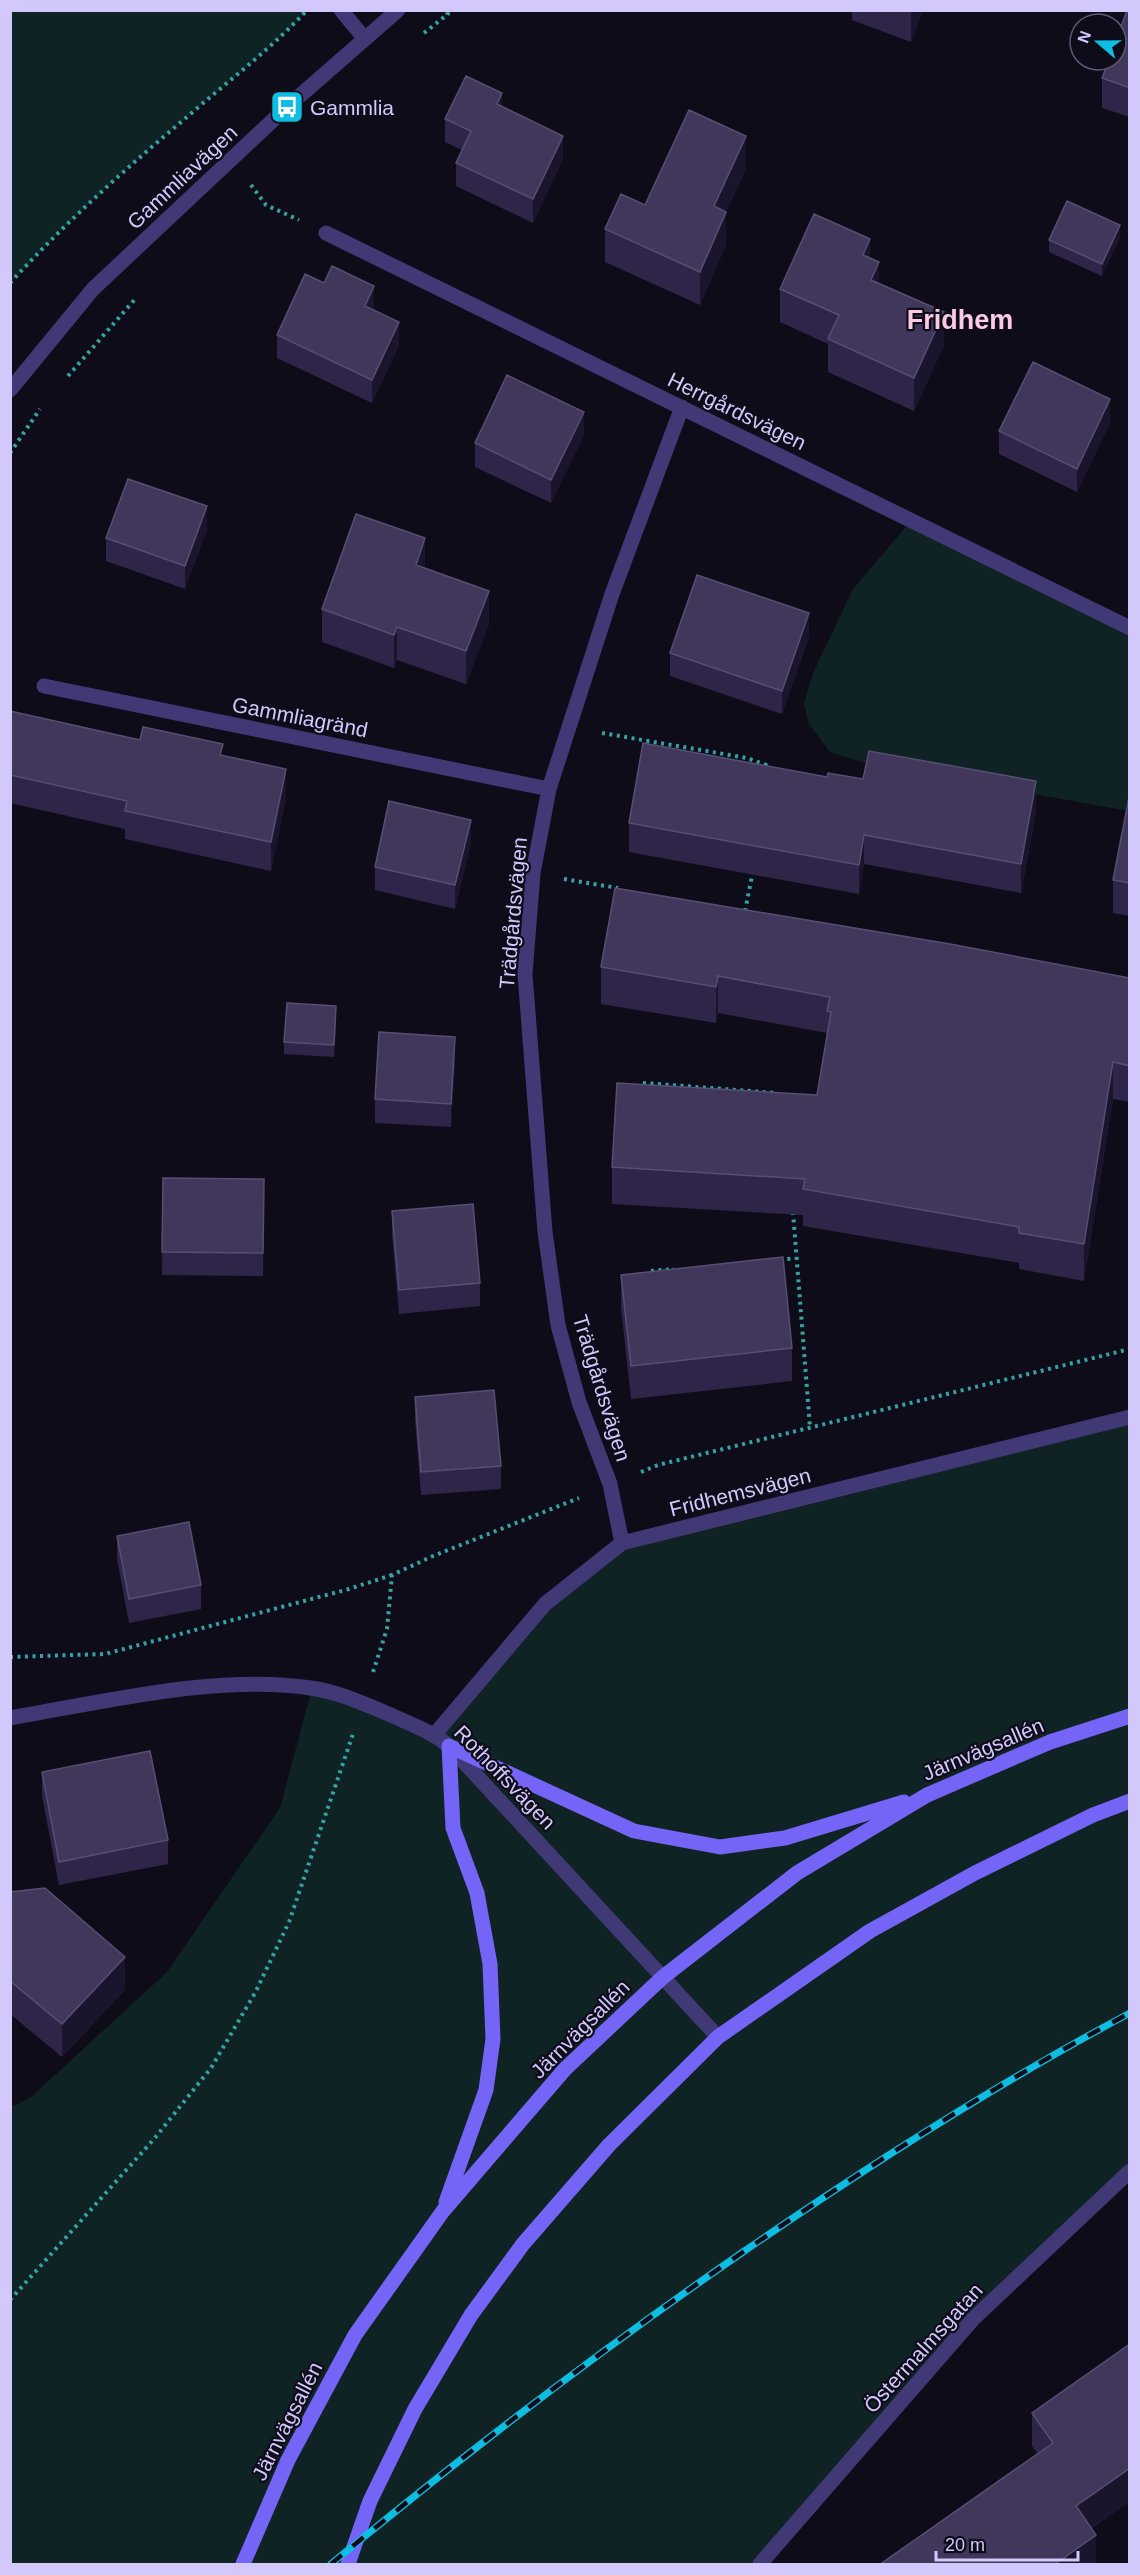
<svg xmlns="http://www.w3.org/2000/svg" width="1140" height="2575" viewBox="0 0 1140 2575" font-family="Arial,sans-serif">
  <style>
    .green { fill: #0f2324 }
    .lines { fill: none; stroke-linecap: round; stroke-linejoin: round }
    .path { stroke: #33a3a4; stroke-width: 4; stroke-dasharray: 3 4.5; stroke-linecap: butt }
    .minor { stroke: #403976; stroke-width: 15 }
    .tertiary { stroke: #403976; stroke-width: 15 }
    .secondary { stroke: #7465f6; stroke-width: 15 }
    .rail-casing { stroke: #0ebde2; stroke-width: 7 }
    .rail { stroke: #0f0c1a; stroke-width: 4.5; stroke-dasharray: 14; stroke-linecap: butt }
    .wall { fill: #2e2548 }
    .shaded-wall { fill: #1a142d }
    .building { fill: #40375b; stroke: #574e74; stroke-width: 1.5 }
    .labels { text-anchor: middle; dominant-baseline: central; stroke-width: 4.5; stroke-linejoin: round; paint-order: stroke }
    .poi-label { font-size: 21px; fill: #d2c8fc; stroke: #0f0c1a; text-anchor: start }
    .street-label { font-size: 21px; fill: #d2c8fc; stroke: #0f0c1a }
    .district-label { font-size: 27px; font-weight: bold; fill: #fccae6; stroke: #0f0c1a }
  </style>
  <rect width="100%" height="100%" fill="#0f0c1a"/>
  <path class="green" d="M 10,11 L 11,10 L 307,11 C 270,50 228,81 187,117 C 125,169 65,223 11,283 Z
    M 911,521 L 1129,628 L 1129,811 L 868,764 L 830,752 L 809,724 L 804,703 L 814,671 L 853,589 Z
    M 1129,1417 L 1129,2171 L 973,2319 L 760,2564 L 11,2564 L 11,2107 L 31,2097 L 167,1972 L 280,1808 L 312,1688 L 435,1734 L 545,1604 L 622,1543 Z"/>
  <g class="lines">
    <path class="path" d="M 424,33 L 448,14 L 445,10
      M 251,185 L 266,205 L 299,220
      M 10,283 C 65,223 125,169 187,117 C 228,81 270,50 307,10
      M 68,376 L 136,298
      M 10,453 L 40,409
      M 602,733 L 747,758 L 766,765 L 768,770
      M 564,879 L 618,888
      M 745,911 L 753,871
      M 643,1083 L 777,1093
      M 793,1212 L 810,1427
      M 780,1260 L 795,1258
      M 651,1271 L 674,1269
      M 641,1472 L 658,1465 L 1130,1349
      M 10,1657 L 105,1654 L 349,1589 L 392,1575
      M 373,1672 L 387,1629 L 392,1575 L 433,1556 L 579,1498
      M 10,2300 L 154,2139 L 211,2068 L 255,1993 L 289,1922 L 353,1734"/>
    <path class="minor" d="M 341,10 L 365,39
      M 326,233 L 1130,628
      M 44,686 L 549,789
      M 622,1543 L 610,1484 L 579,1402 L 558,1325 L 545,1232 L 525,974 L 533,873 L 549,789 L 612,594 L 682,407
      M 435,1734 L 545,1604 L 622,1543 L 1130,1417
      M 760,2564 L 973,2319 L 1130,2171"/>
    <path class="tertiary" d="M 10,390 L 93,289 L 287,107 L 398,10
      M 10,1718 C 104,1702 217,1674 311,1688 C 339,1692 367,1705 393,1716 C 413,1725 432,1732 449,1746 L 718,2037"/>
    <path class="secondary" d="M 446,2202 L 486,2090 L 493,2039 L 490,1964 L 477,1893 L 453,1828 L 449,1746 L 634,1831 L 720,1847 L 785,1838 L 904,1802
      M 243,2564 L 288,2460 L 355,2335 L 443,2211 L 565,2069 L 663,1977 L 797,1873 L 927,1795 L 1050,1742 L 1130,1716
      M 348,2564 L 370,2501 L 415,2409 L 471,2315 L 523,2244 L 609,2145 L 718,2037 L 870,1931 L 975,1873 L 1093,1815 L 1130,1801"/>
    <defs>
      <path id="rail" d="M 331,2564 C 464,2454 601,2350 743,2252 C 868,2166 996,2084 1130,2013"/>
    </defs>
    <use href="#rail" class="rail-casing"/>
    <use href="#rail" class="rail"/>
  </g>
  <path class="wall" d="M 852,10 L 923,10 L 911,42 L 852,20 Z
    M 1130,10 L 1130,117 L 1102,108 L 1102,78 Z
    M 502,107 L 563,159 L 533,223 L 456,186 L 456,163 L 462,150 L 445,142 L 445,119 Z
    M 746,169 L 726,212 L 726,245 L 700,305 L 605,262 L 605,229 L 645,205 Z
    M 1120,237 L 1102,276 L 1049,252 L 1049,240 Z
    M 870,258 L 879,283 L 944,345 L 914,411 L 828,372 L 828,344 L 780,322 L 780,289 Z
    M 374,309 L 399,345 L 372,403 L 277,358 L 277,335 Z
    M 1110,423 L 1077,492 L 999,454 L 999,431 Z
    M 584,435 L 551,503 L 475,467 L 475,443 Z
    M 207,530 L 185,589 L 106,561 L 106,538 Z
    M 425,568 L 489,624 L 466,684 L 397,660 L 394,668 L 322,642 L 322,609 Z
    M 809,637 L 782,714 L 670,676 L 670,653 Z
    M 10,711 L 140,740 L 223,755 L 286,798 L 271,871 L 125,839 L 125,829 L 10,803 Z
    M 827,777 L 1036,811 L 1021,893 L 864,864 L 859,894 L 629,852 L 629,823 Z
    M 1130,797 L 1130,916 L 1113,913 L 1113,880 Z
    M 471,843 L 455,909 L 375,890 L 375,867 Z
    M 601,967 L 1130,978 L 1130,1102 L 1113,1099 L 1084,1281 L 1019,1269 L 1019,1263 L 803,1226 L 803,1215 L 612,1204 L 612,1167 L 817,1095 L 827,1033 L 718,1013 L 716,1023 L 601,1004 Z
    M 336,1018 L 334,1057 L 284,1054 L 284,1042 Z
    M 455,1060 L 451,1127 L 375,1123 L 375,1099 Z
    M 163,1178 L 264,1179 L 263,1276 L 162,1275 Z
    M 392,1211 L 480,1283 L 480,1306 L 399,1314 L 392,1235 Z
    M 621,1275 L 792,1348 L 792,1381 L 631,1399 L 621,1308 Z
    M 415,1397 L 501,1466 L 501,1489 L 421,1495 L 415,1420 Z
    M 117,1536 L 201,1585 L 201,1609 L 129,1623 L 117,1559 Z
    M 42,1772 L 168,1840 L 168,1864 L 59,1885 L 42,1796 Z
    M 10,1892 L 125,1990 L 62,2057 L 10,2014 Z
    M 1130,2344 L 1130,2501 L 1092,2528 L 1096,2565 L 1038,2454 L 1032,2446 L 1032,2413 Z"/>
  <path class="shaded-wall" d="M 911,10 L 923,10 L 911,42 Z
    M 502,93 L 502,117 L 497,104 Z
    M 563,136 L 563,159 L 533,223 L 533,199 Z
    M 746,136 L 746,169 L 726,212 L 726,245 L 700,305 L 700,272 L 714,206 Z
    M 1120,225 L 1120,237 L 1102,276 L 1102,264 Z
    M 870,239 L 870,272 L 863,255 Z
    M 879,262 L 879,295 L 871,280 Z
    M 374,286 L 374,309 L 365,329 L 365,306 Z
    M 944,312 L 944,345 L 914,411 L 914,378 Z
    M 399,322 L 399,345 L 372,403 L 372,380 Z
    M 1110,399 L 1110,423 L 1077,492 L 1077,469 Z
    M 584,412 L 584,435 L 551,503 L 551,480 Z
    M 207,506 L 207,530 L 185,589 L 185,566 Z
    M 425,538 L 425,571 L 416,565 Z
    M 489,591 L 489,624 L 466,684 L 466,651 Z
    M 809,613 L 809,637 L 782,714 L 782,691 Z
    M 397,627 L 397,660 L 394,668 L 394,635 Z
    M 286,769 L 286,798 L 271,871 L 271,842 Z
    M 1036,781 L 1036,811 L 1021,893 L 1021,864 Z
    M 471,820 L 471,843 L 455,909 L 455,885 Z
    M 864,835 L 864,864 L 859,894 L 859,865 Z
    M 718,976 L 718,1013 L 716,1023 L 716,987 Z
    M 336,1006 L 336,1018 L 334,1057 L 334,1045 Z
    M 455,1037 L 455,1060 L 451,1127 L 451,1104 Z
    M 1113,1062 L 1113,1099 L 1084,1281 L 1084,1244 Z
    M 125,1957 L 125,1990 L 62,2057 L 62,2024 Z
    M 1130,2468 L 1130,2501 L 1076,2539 L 1076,2506 Z
    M 1096,2535 L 1096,2565 L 1054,2565 Z"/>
  <path class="building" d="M 1127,10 L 1130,10 L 1130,88 L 1102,78 L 1109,60 L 1116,60 L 1116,41 Z
    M 466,76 L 502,93 L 497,104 L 563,136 L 533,199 L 456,163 L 471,131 L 445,119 Z
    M 689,110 L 746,136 L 714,206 L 726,212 L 700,272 L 605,229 L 621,194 L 645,205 Z
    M 1067,201 L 1120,225 L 1102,264 L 1049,240 Z
    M 814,214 L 870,239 L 863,255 L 879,262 L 871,280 L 944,312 L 914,378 L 828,339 L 839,315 L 780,289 Z
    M 332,266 L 374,286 L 365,306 L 399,322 L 372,380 L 277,335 L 305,274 L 324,283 Z
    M 1033,362 L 1110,399 L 1077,469 L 999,431 Z
    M 507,375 L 584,412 L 551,480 L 475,443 Z
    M 128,479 L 207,506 L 185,566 L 106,538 Z
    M 356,514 L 425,538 L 416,565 L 489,591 L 466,651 L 397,627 L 394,635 L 322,609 Z
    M 697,575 L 809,613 L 782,691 L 670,653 Z
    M 10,711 L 140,740 L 143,727 L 223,744 L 220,755 L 286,769 L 271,842 L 125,811 L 127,801 L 10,775 Z
    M 643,743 L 827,777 L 828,773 L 863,779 L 869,751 L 1036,781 L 1021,864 L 864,835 L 859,865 L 629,823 Z
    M 1129,797 L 1130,797 L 1130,883 L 1113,880 Z
    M 389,801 L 471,820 L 455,885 L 375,867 Z
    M 615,888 L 950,944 L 1130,978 L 1130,1066 L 1113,1062 L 1084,1244 L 1019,1233 L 1019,1227 L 803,1189 L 805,1179 L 612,1167 L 617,1083 L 817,1095 L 831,1012 L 827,1011 L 830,997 L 718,976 L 716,987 L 601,967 Z
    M 287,1003 L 336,1006 L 334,1045 L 284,1042 Z
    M 379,1032 L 455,1037 L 451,1104 L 375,1099 Z
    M 163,1178 L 264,1179 L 263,1253 L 162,1252 Z
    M 473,1204 L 480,1283 L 399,1290 L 392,1211 Z
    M 783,1257 L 792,1348 L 631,1366 L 621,1275 Z
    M 494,1390 L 501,1466 L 421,1472 L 415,1397 Z
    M 189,1522 L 201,1585 L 129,1599 L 117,1536 Z
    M 150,1751 L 168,1840 L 59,1862 L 42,1772 Z
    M 45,1888 L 125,1957 L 62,2024 L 10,1981 L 10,1892 Z
    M 1130,2344 L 1130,2468 L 1076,2506 L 1096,2535 L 1054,2565 L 879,2565 L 1053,2443 L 1032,2413 Z"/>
  <defs>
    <symbol id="bus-square" viewBox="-11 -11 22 22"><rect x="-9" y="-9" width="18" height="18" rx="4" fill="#0ebde2" stroke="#0f0c1a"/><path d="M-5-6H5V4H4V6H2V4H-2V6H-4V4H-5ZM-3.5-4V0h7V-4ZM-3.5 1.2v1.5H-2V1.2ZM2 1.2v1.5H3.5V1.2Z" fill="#fff"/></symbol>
  </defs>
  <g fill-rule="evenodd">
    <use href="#bus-square" x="268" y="88" width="38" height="38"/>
  </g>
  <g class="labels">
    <g class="poi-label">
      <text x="310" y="107">Gammlia</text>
    </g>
    <g class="street-label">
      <text transform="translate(182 177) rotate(-43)">Gammliavägen</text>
      <text transform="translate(737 411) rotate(26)">Herrgårdsvägen</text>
      <text transform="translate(300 717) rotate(11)">Gammliagränd</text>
      <text transform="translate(513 913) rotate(-85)">Trädgårdsvägen</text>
      <text transform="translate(602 1388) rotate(73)">Trädgårdsvägen</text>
      <text transform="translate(740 1492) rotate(-14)">Fridhemsvägen</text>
      <text transform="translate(983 1749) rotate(-23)">Järnvägsallén</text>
      <text transform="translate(505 1777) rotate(46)">Rothoffsvägen</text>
      <text transform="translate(580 2029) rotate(-45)">Järnvägsallén</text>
      <text transform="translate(923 2348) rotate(-48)">Östermalmsgatan</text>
      <text transform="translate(287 2421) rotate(-63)">Järnvägsallén</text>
    </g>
    <g class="district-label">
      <text x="960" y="320">Fridhem</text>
    </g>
  </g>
  <rect width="1140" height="2575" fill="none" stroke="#d2c8fc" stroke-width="24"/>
  <g transform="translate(1098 42) rotate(290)"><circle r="28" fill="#0f0c1a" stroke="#5d5774" stroke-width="1.5"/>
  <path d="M0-4.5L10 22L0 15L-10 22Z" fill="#0ebde2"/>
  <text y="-9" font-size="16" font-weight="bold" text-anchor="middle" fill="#d2c8fc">N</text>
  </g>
  <path d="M936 2551v9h142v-9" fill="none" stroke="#d2c8fc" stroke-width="3"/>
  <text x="945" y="2551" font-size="18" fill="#d2c8fc" stroke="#0f0c1a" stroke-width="4.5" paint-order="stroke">20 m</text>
</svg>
